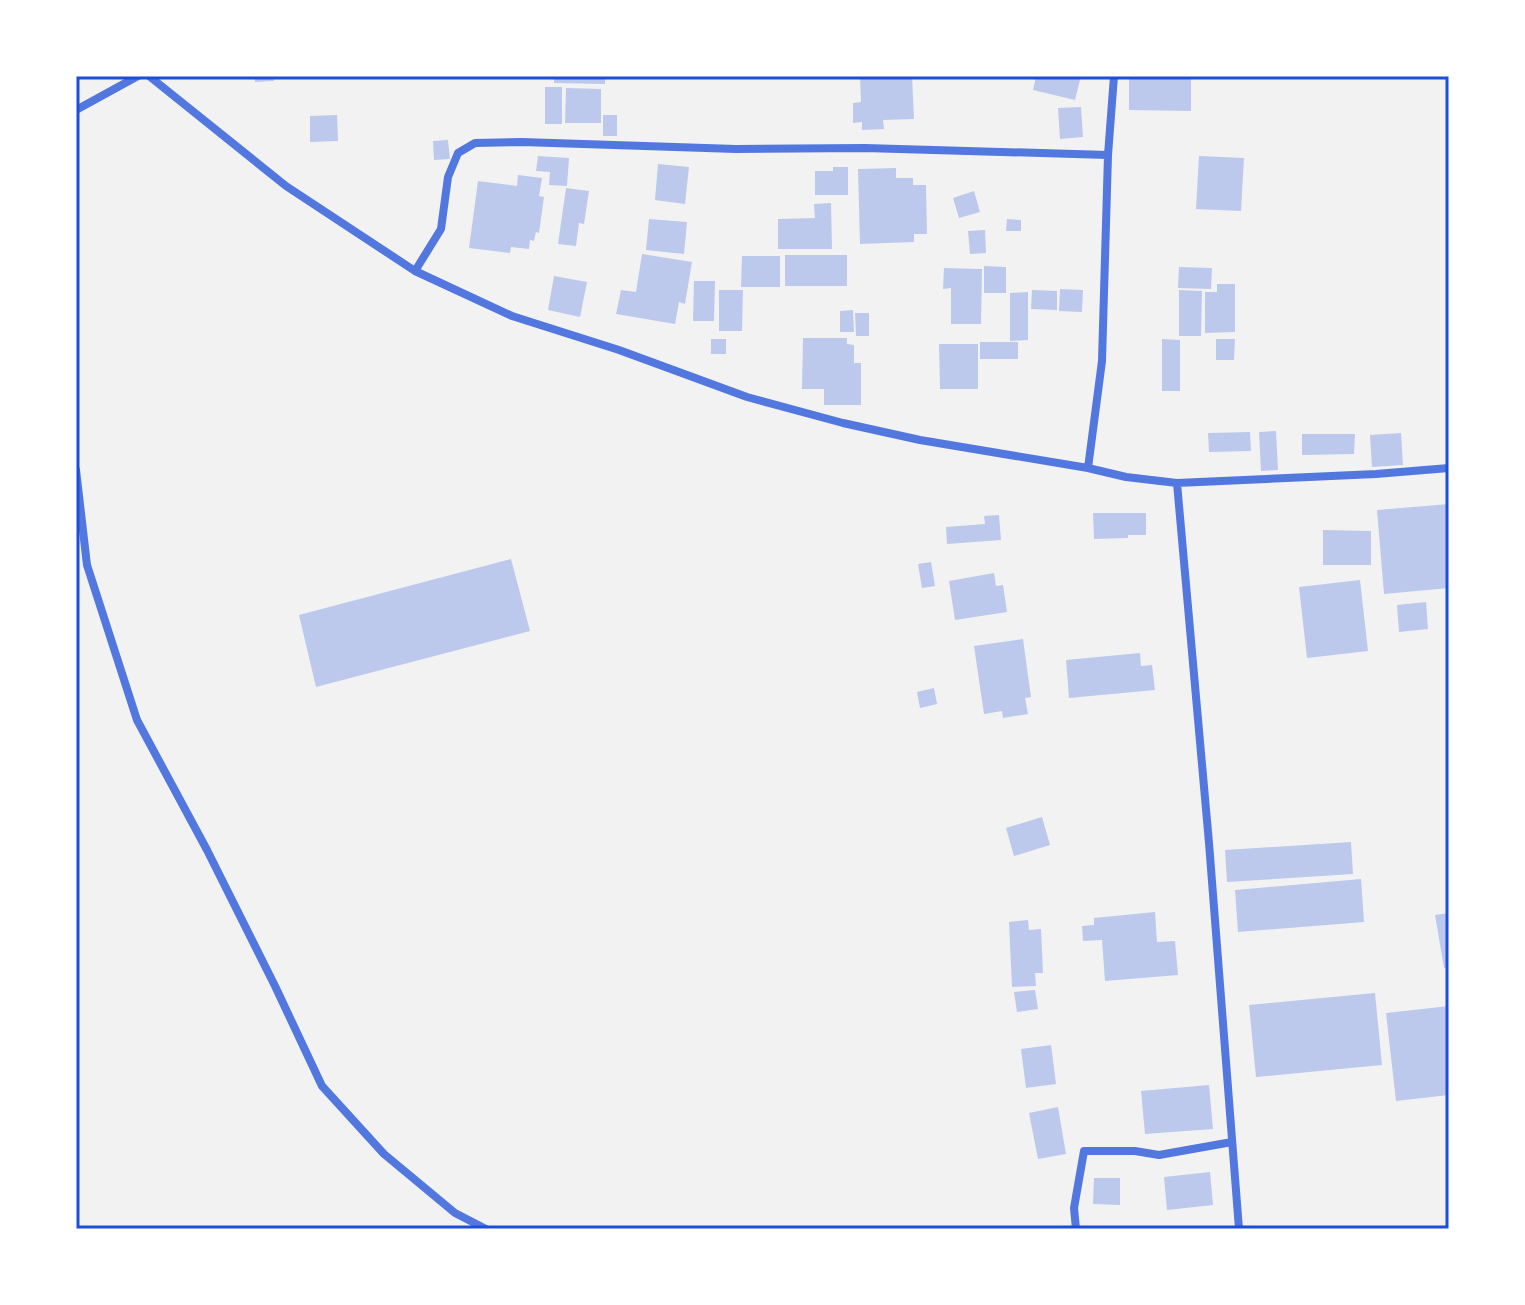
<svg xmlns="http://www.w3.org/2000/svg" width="1525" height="1305" viewBox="0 0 1525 1305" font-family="'Work Sans',sans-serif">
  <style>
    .building { fill: #bdc9ec }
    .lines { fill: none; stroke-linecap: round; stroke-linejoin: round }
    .minor { stroke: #5277de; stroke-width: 8 }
    .neatline { fill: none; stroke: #1d4ed8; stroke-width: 3 }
  </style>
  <rect width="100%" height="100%" fill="#f2f2f2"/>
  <path class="building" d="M 255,76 L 273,76 L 274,81 L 255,82 Z
    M 554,76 L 605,76 L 605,84 L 554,83 Z
    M 860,76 L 912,76 L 914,119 L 883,120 L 884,129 L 862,130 L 862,122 L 853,123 L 853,103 L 861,102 Z
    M 1036,76 L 1081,76 L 1075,100 L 1033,90 Z
    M 1129,76 L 1191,76 L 1191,111 L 1129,110 Z
    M 545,87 L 562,87 L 562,124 L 545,124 Z
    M 566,88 L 601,89 L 601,123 L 565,123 Z
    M 1081,107 L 1083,137 L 1060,139 L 1058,108 Z
    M 337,115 L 338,141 L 310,142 L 310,116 Z
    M 603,115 L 617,115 L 617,136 L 603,136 Z
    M 448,140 L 450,159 L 434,160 L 433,141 Z
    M 538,156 L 569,158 L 567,186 L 549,185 L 550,172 L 536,171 Z
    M 1199,156 L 1244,158 L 1241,211 L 1196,209 Z
    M 658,164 L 689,167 L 685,204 L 655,200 Z
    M 833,167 L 848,167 L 848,195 L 815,195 L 815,171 L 833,171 Z
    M 896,168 L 896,178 L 913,178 L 913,185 L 926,185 L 927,234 L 914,234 L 914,242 L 860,244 L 858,169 Z
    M 518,175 L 542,178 L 539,196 L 544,197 L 539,233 L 536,232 L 534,241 L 530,240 L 529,249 L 511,247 L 510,253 L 469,248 L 478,181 L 517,186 Z
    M 566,188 L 589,191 L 584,224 L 579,223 L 576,246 L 558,244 Z
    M 974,191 L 980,212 L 959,218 L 953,198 Z
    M 831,203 L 832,249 L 778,249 L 778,219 L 815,218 L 814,204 Z
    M 649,219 L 687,222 L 684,254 L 646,250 Z
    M 1007,219 L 1021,220 L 1021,231 L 1006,231 Z
    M 985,230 L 986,253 L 970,254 L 968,231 Z
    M 642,254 L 692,262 L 685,304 L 679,302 L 675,324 L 616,314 L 621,290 L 636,292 Z
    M 785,255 L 847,255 L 847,286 L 785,286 Z
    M 742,256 L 780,256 L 780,287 L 741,287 Z
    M 984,266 L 1006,267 L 1006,293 L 984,293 Z
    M 1179,267 L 1212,268 L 1211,289 L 1178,288 Z
    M 944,268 L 982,269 L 981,324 L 951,324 L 951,288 L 943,289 Z
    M 554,276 L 587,282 L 580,317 L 548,310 Z
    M 694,281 L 715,281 L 714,321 L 693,321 Z
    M 1217,284 L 1235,284 L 1235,332 L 1205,333 L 1205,292 L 1217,292 Z
    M 1060,289 L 1083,290 L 1082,312 L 1059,311 Z
    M 719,290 L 743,290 L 742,331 L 719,331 Z
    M 1032,290 L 1057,291 L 1057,310 L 1031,309 Z
    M 1179,290 L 1202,291 L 1201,336 L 1179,336 Z
    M 1028,292 L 1028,340 L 1010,341 L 1010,293 Z
    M 853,310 L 854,332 L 840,332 L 840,311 Z
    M 855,313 L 869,313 L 869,336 L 856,336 Z
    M 803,338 L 847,338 L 847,344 L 854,345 L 854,363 L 861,363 L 861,405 L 824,405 L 824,389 L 802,389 Z
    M 711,339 L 726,339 L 726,354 L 711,354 Z
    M 1162,339 L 1180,340 L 1180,391 L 1162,391 Z
    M 1216,339 L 1235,339 L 1234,360 L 1216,360 Z
    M 980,342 L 1018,342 L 1018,359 L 980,359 Z
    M 939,344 L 978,344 L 978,389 L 940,389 Z
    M 1276,431 L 1278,470 L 1261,471 L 1259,432 Z
    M 1250,432 L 1251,451 L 1209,452 L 1208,433 Z
    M 1401,433 L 1403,465 L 1372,467 L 1370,435 Z
    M 1302,434 L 1355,434 L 1354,454 L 1302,455 Z
    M 1449,504 L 1449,588 L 1384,594 L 1377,510 Z
    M 1093,513 L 1146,513 L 1146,535 L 1128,535 L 1128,538 L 1094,539 Z
    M 999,515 L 1001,540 L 947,544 L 946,527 L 985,524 L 984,516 Z
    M 1323,530 L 1371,531 L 1371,565 L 1323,565 Z
    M 511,559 L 530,631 L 316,687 L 299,615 Z
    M 931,562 L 935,586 L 922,588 L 918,564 Z
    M 994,573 L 996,586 L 1003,585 L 1007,612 L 955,620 L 949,581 Z
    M 1360,580 L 1368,651 L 1307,658 L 1299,587 Z
    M 1426,602 L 1428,629 L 1399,632 L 1397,605 Z
    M 1023,639 L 1031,697 L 1025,698 L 1028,714 L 1003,718 L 1002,711 L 984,714 L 974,646 Z
    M 1140,653 L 1141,666 L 1152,665 L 1155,690 L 1069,698 L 1066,660 Z
    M 934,688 L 937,704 L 920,708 L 917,692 Z
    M 1042,817 L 1050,845 L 1014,856 L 1006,828 Z
    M 1351,842 L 1353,874 L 1227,882 L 1225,850 Z
    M 1361,879 L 1364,922 L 1238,932 L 1235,890 Z
    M 1155,912 L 1157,942 L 1175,941 L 1178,975 L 1105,981 L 1102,940 L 1083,941 L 1082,926 L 1094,925 L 1094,918 Z
    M 1449,913 L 1449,967 L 1444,968 L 1435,915 Z
    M 1028,920 L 1029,930 L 1041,929 L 1043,973 L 1035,973 L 1036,986 L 1012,987 L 1009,922 Z
    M 1035,990 L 1038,1009 L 1017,1012 L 1014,992 Z
    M 1375,993 L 1382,1065 L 1256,1077 L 1249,1005 Z
    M 1449,1006 L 1449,1095 L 1396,1101 L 1386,1013 Z
    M 1051,1045 L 1056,1084 L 1026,1088 L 1021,1049 Z
    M 1209,1085 L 1213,1129 L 1145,1134 L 1141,1091 Z
    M 1058,1107 L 1066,1154 L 1038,1159 L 1029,1113 Z
    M 1210,1172 L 1213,1205 L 1167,1210 L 1164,1177 Z
    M 1094,1178 L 1120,1178 L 1120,1205 L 1093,1204 Z"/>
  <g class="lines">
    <path class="minor" d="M 149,76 L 286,186 L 415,271 L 512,316 L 619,350 L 747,397 L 843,423 L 920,440 L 1088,468 L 1126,477 L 1177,483 L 1376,474 L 1449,468
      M 76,110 L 138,76
      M 415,271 L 441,229 L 448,177 L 458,153 L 475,143 L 522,142 L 736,149 L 865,148 L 1108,155
      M 1088,468 L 1102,361 L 1108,155 L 1114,76
      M 76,470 L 87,565 L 137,720 L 207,850 L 275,986 L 322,1086 L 384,1154 L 455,1213 L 486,1229
      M 1177,483 L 1209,843 L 1239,1229
      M 1076,1229 L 1074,1208 L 1084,1151 L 1135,1151 L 1159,1155 L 1232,1142"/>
  </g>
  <rect width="1525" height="1305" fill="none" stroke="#ffffff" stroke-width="156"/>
  <rect x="78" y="78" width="1369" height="1149" class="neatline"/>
</svg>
